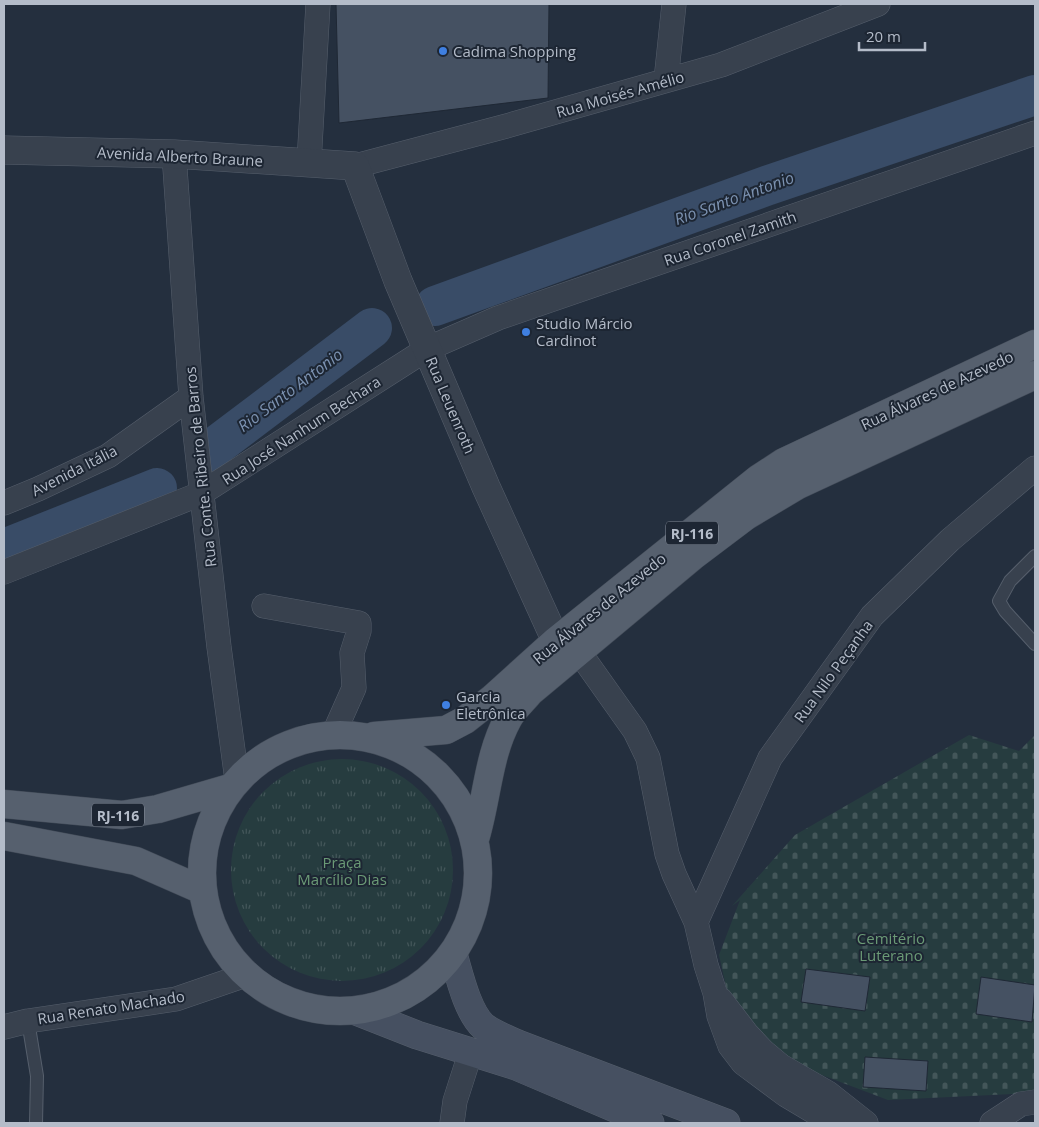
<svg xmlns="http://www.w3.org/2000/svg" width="1039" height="1127" viewBox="0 0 1039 1127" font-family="'Open Sans',sans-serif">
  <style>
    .cemetery { fill: url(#cemetery-stones) }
    .park { fill: url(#park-tufts) }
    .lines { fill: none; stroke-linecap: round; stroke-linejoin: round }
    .river { stroke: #394c67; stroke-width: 40 }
    .building { fill: #455162; stroke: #1f2835 }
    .service-casing { stroke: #565f6c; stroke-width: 14 }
    .minor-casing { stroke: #565f6c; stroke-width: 25 }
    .tertiary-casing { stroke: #565f6c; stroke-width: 29 }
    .secondary-casing { stroke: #565f6c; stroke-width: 29 }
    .primary-casing { stroke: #414a57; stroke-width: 29 }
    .service { stroke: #38414e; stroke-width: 12 }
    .minor { stroke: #38414e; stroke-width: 24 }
    .tertiary { stroke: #38414e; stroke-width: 28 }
    .secondary { stroke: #465061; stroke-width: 28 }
    .primary { stroke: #56606e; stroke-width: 28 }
    .shop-dot { fill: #3f7fe0; stroke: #1d2633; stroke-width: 2 }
    .labels { text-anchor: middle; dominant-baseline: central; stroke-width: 4; stroke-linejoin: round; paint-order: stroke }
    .shield { fill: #1d2633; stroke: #878f9c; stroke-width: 1 }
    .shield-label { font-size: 14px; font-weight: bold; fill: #b4bcc9 }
    .poi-label { font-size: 15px; fill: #b4bcc9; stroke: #1d2633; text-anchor: start }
    .street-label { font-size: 15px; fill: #b4bcc9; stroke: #1d2633 }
    .park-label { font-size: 15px; fill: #6b9a76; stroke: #1d2633 }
    .water-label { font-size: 16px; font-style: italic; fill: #7c92b1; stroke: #1d2633 }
  </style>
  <defs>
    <pattern id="cemetery-stones" width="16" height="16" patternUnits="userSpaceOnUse" patternTransform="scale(1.25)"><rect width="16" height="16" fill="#263c3f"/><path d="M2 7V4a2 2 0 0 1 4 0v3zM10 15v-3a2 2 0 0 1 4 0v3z" fill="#435659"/></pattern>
    <pattern id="park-tufts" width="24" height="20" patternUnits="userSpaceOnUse" patternTransform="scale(1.25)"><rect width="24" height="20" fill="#263c3f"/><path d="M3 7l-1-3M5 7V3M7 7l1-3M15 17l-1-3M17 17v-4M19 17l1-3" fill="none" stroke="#435659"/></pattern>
  </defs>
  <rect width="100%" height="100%" fill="#242f3e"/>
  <path class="cemetery" d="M 969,735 L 1019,751 L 1035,735 L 1035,1093 L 888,1100 L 798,1066 L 731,1009 L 719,955 L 740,900 L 732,906 L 795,835 Z"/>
  <path class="park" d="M231 870a111 111 0 1 1 222 0a111 111 0 1 1-222 0Z"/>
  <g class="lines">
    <path class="river" d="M 435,306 L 766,186 L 1035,95
      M 208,452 L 372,328
      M 4,549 L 157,488"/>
  </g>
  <path class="building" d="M 336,4 L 549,4 L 548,98 L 339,123 Z
    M 806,969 L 870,977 L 865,1011 L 801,1002 Z
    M 981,977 L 1035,985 L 1032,1022 L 976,1014 Z
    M 865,1057 L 928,1061 L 926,1091 L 863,1087 Z"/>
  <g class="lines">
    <defs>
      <path id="service" d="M 1035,556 L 1010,581 L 999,601 L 1005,611 L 1035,644
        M 28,1021 L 37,1076 L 36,1123"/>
      <path id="minor" d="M 666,80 L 674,4
        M 174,154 L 191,397 L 219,647 L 237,780
        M 309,163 L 318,4
        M 355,166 L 510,125 L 721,65 L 878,4
        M 4,503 L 38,489 L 108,456 L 191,397
        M 4,572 L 200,494 L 427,349 L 498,318 L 1035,133
        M 264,606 L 359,623 L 359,631 L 352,653 L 354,688 L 334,733
        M 579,652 L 635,731 L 648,758 L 667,854 L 674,874 L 696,922 L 706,965 L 715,993 L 719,1016 L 730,1046 L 743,1063 L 786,1095 L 833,1123
        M 696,922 L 770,758 L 872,616 L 950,540 L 1035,468
        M 721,1000 L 747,1034 L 763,1051 L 781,1066 L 828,1093 L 866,1123
        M 4,1027 L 28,1021 L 176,999 L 246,975
        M 452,1123 L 455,1101 L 471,1051
        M 992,1123 L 1021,1104 L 1035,1102"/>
      <path id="tertiary" d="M 4,150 L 174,154 L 355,166 L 398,281 L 486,487 L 556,641"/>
      <path id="secondary" d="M 453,954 C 459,974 467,1011 483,1026 C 493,1034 507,1039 518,1044 L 726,1123
        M 356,1011 L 417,1035 L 516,1066 L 650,1123"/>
      <path id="primary" d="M202 873a138 138 0 1 1 276 0a138 138 0 1 1-276 0Z
        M 374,736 L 446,730 L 465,720 L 493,698 L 556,641 L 758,479 L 784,462 L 1035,344
        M 4,804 L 122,815 L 158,809 L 230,788
        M 4,836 L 136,861 L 202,890
        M 475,839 C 487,800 488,755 508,719 C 513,709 523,701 530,692 L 693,556 L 746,516 L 798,485 L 1035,375"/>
    </defs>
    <use href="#service" class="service-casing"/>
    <use href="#minor" class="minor-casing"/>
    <use href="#tertiary" class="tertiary-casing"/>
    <use href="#secondary" class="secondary-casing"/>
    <use href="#primary" class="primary-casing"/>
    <use href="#service" class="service"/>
    <use href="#minor" class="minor"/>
    <use href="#tertiary" class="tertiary"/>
    <use href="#secondary" class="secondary"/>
    <use href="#primary" class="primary"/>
  </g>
  <g class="shop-dot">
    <circle cx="443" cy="51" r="5"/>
    <circle cx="526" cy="332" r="5"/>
    <circle cx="446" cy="705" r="5"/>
  </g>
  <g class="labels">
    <g class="shield">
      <rect x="666" y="521.5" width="52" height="23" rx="4"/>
      <rect x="92" y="803.5" width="52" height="23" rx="4"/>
    </g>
    <g class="shield-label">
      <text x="692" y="533">RJ-116</text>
      <text x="118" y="815">RJ-116</text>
    </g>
    <g class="poi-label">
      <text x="453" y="51">Cadima Shopping</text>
      <text x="536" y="323">Studio Márcio<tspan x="536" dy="17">Cardinot</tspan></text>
      <text x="456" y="696">Garcia<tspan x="456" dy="17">Eletrônica</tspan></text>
    </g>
    <g class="street-label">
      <text transform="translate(620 94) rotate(-16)">Rua Moisés Amélio</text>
      <text transform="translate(180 156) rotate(3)">Avenida Alberto Braune</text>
      <text transform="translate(730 238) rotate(-19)">Rua Coronel Zamith</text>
      <text transform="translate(937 390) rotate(-25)">Rua Álvares de Azevedo</text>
      <text transform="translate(451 405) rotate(67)">Rua Leuenroth</text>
      <text transform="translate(301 430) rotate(-33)">Rua José Nanhum Bechara</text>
      <text transform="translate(200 467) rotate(-96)">Rua Conte. Ribeiro de Barros</text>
      <text transform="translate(74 470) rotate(-27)">Avenida Itália</text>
      <text transform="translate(599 608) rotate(-39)">Rua Álvares de Azevedo</text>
      <text transform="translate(833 671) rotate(-54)">Rua Nilo Peçanha</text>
      <text transform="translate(111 1007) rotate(-9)">Rua Renato Machado</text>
    </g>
    <g class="park-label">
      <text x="342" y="862">Praça<tspan x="342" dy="17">Marcílio Dias</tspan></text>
      <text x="891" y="938">Cemitério<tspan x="891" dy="17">Luterano</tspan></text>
    </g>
    <g class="water-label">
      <text transform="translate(734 198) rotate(-20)">Rio Santo Antonio</text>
      <text transform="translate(290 390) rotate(-37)">Rio Santo Antonio</text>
    </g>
  </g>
  <rect width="1039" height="1127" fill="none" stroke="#b4bcc9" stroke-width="10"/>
  <path d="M859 42v8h66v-8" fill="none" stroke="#b4bcc9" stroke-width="2.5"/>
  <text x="866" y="42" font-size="15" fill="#b4bcc9" stroke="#1d2633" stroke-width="4" paint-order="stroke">20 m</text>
</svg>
